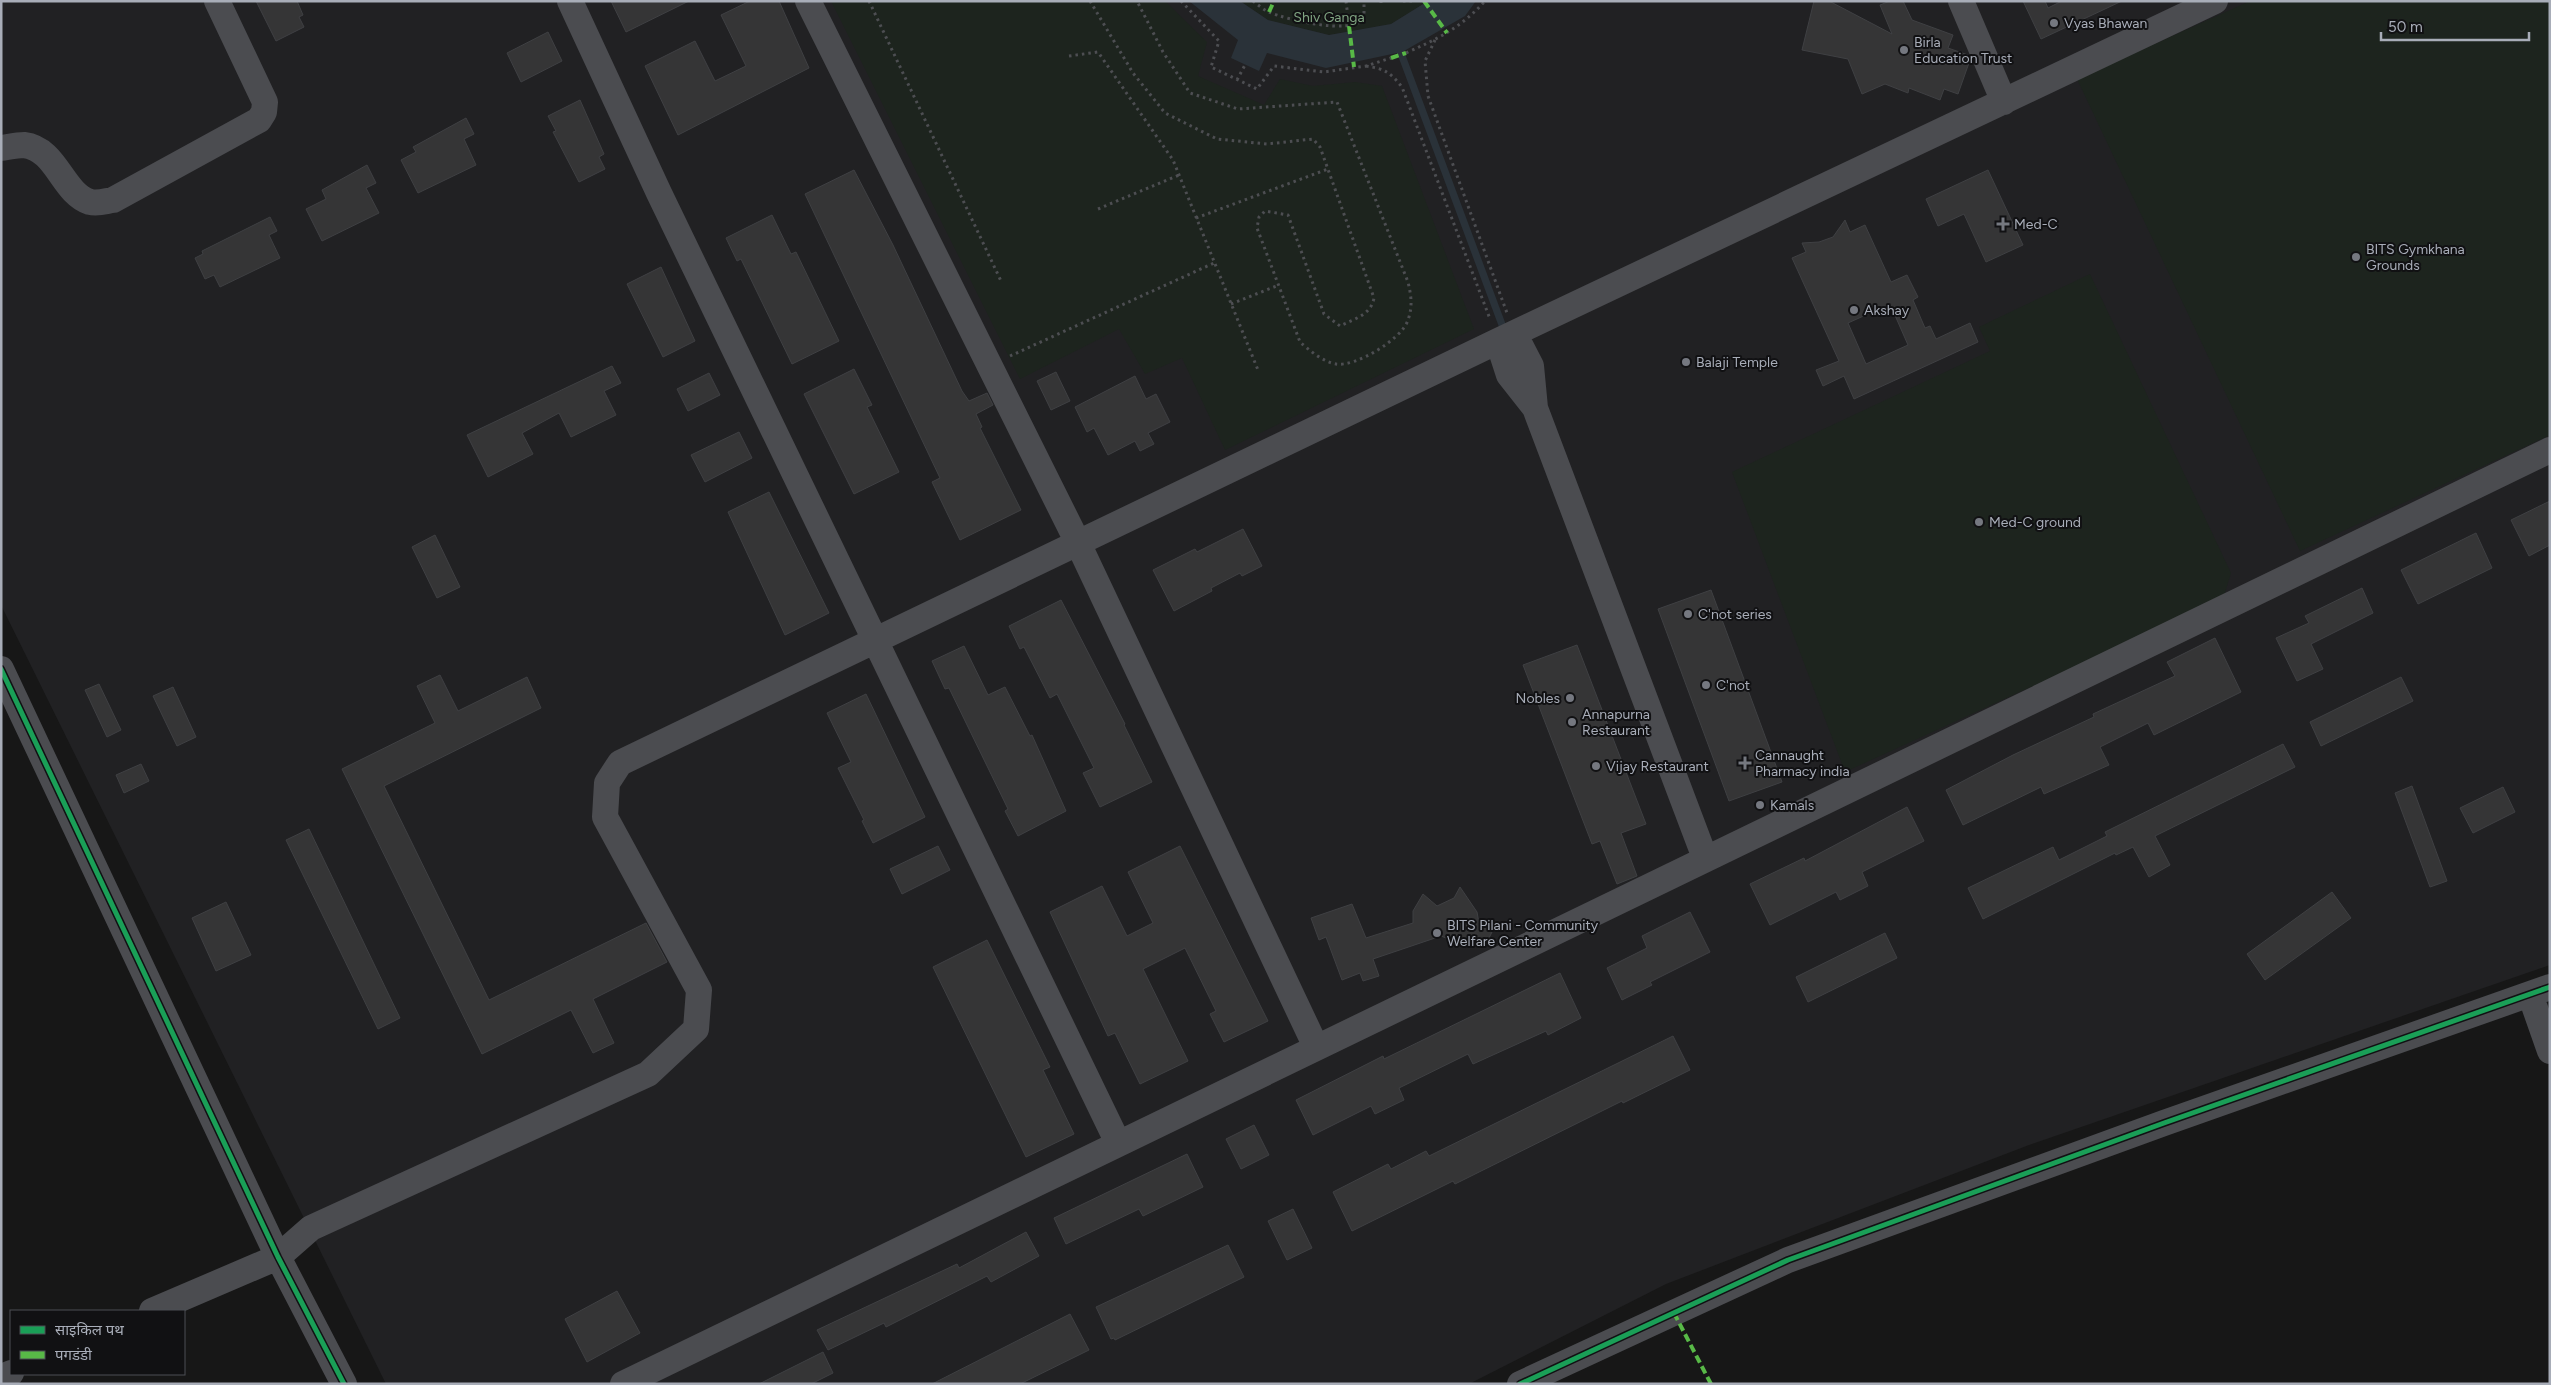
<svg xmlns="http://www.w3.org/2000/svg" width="2551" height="1385" viewBox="0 0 2551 1385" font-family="Figtree,'Noto Sans Devanagari',sans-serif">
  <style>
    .built { fill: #212123 }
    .green { fill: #1d241e }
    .water { fill: #2a3239 }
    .building { fill: #353536; stroke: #3f4043; fill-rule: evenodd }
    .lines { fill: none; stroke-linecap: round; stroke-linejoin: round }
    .path { stroke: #4d4e52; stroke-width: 3; stroke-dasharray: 2.5 4; stroke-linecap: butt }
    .minor { stroke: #4b4c50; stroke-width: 26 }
    .quiet { stroke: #58b947; stroke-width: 4; stroke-dasharray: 8 4; stroke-linecap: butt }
    .cycleway-casing { stroke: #111113; stroke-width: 8 }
    .cycleway { stroke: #1a9f57; stroke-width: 5 }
    .poi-dot { fill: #757880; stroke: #111113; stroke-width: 2 }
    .labels { text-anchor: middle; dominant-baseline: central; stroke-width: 4; stroke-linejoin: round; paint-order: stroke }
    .park-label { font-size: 14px; fill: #7fa381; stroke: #111113 }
    .poi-label { font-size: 14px; fill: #a8adb8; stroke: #111113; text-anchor: start }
  </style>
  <rect width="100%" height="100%" fill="#171717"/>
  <path class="built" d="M 1,1 L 2550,1 L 2550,965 L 2029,1145 L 1666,1284 L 1469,1384 L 386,1384 L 1,605 Z"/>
  <path class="green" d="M 831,1 L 1165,1 L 1207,42 L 1198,76 L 1264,105 L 1280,79 L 1313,86 L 1355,82 L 1382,86 L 1474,329 L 1225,450 L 1182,358 L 1145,374 L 1119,329 L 1020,379 Z
    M 1240,1 L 1428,1 L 1391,24 L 1329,35 L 1268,20 Z
    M 2250,1 L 2550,1 L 2550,435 L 2300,551 L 2077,79 Z
    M 2090,274 L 2231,573 L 2223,599 L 1845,772 L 1732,472 L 1990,351 L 1979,327 Z"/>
  <path class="water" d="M 1189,1 L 1240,1 L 1268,20 L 1329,35 L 1391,24 L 1428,1 L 1476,1 L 1465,16 L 1404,51 L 1506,325 L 1499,327 L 1397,53 L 1326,68 L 1267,53 L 1259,71 L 1231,58 L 1238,40 Z"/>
  <path class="building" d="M 256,1 L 297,1 L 303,15 L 299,17 L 304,27 L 276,41 Z
    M 611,1 L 689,1 L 626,32 Z
    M 750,1 L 779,1 L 809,68 L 678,135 L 645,66 L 695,41 L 715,81 L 746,66 L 721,15 Z
    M 1814,1 L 1829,1 L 1892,34 L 1880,5 L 1890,1 L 1903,1 L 1912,20 L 1953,35 L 1948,48 L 1968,55 L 1970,60 L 1958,94 L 1944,89 L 1940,100 L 1909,88 L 1908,93 L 1885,84 L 1862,94 L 1848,59 L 1802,50 Z
    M 2023,1 L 2045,1 L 2048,8 L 2062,1 L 2122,1 L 2041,39 Z
    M 548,32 L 562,61 L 521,82 L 507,53 Z
    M 580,100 L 604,154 L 599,157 L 605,169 L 579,182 L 553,132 L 556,131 L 548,116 Z
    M 466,118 L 474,134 L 464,139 L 476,165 L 418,193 L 401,160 L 416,152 L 413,147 Z
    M 367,165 L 376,183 L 366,188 L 379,213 L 322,241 L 306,209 L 326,199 L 322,190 Z
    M 854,170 L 893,245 L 962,391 L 969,401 L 987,393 L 993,405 L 976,414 L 982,427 L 980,428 L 1021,510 L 960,540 L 932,482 L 940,478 L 805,194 Z
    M 1988,170 L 2023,245 L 1986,262 L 1964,214 L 1938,226 L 1926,199 Z
    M 772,215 L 791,254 L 796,252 L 839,341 L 792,364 L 741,259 L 737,261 L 726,238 Z
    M 270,217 L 277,231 L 269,235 L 280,258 L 220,287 L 214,275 L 205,279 L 195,258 L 203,254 L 202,251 Z
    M 1845,220 L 1850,232 L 1865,225 L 1891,282 L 1907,275 L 1918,297 L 1913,300 L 1925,328 L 1930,326 L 1936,339 L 1970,323 L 1978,342 L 1854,399 L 1844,376 L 1823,386 L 1816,370 L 1839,361 L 1792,258 L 1806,252 L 1802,243 L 1819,242 L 1833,237 ZM 1890,304 L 1908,345 L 1866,364 L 1848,323 Z
    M 661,267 L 695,341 L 663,357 L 627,284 Z
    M 612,366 L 621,383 L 604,391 L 616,415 L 571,437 L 559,413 L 522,433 L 533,454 L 488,477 L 467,435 Z
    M 854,369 L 872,405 L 867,407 L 899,472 L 854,494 L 804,394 Z
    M 1056,372 L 1070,401 L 1051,410 L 1037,381 Z
    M 709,373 L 720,395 L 688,411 L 677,389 Z
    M 1135,376 L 1146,399 L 1156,394 L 1170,422 L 1148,433 L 1154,444 L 1140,451 L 1135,441 L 1108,455 L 1094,428 L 1087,432 L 1075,407 Z
    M 739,432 L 752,458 L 705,482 L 691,455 Z
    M 769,492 L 829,613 L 785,635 L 728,512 Z
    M 2550,501 L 2550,545 L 2529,556 L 2511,520 Z
    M 1243,529 L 1262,566 L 1242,576 L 1240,573 L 1211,588 L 1212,591 L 1174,611 L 1153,570 L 1195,549 L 1197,552 Z
    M 2476,533 L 2492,568 L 2418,604 L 2401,570 Z
    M 435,535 L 460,587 L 437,598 L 412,547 Z
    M 2362,588 L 2373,613 L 2311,644 L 2323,669 L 2297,681 L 2276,638 L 2309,623 L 2305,616 Z
    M 1711,590 L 1782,782 L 1729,801 L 1658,609 Z
    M 1061,600 L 1125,724 L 1124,725 L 1152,782 L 1100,807 L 1083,773 L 1094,768 L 1057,694 L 1050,698 L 1024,647 L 1020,649 L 1009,626 Z
    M 2215,638 L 2241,692 L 2154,735 L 2148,723 L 2100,747 L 2109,765 L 2044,794 L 2041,787 L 1963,825 L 1946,790 L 2013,755 L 2094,717 L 2093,714 L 2175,676 L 2167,662 Z
    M 1577,645 L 1646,824 L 1621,833 L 1637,876 L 1617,884 L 1600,841 L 1592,844 L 1523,665 Z
    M 964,646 L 988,695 L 1005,687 L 1030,736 L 1032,735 L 1066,811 L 1018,836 L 1005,811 L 1008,809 L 949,688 L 945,689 L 932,661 Z
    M 440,675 L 458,711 L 527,677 L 541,708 L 384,786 L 489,1000 L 646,923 L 667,962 L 593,999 L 614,1043 L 593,1053 L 571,1010 L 482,1054 L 342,769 L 435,723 L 417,686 Z
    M 2401,677 L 2413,701 L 2321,746 L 2310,722 Z
    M 99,684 L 121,730 L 107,737 L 85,690 Z
    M 173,687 L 196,737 L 177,746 L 153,696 Z
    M 866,694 L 925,817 L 873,843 L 862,821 L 864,820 L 838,768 L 851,762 L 827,713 Z
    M 2283,744 L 2295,767 L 2155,836 L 2170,865 L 2149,877 L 2133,847 L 2116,855 L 2115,853 L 1983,919 L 1968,888 L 2053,847 L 2059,860 L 2107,836 L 2105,832 Z
    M 141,764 L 149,781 L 124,793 L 116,775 Z
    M 2412,786 L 2447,881 L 2430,887 L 2395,793 Z
    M 2503,787 L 2515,812 L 2473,833 L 2460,808 Z
    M 1907,807 L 1924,841 L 1862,872 L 1868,886 L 1840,900 L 1836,892 L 1770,925 L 1750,884 L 1804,858 L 1805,861 Z
    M 309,829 L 400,1018 L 378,1029 L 286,840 Z
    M 938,846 L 950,870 L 902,894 L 890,869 Z
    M 1180,846 L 1268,1021 L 1224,1042 L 1210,1014 L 1216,1011 L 1185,948 L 1143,969 L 1188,1061 L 1140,1084 L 1115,1033 L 1108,1036 L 1050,912 L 1102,886 L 1127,936 L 1153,923 L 1128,872 Z
    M 1460,887 L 1477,912 L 1479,923 L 1493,930 L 1486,944 L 1470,937 L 1456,942 L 1441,936 L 1373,959 L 1379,976 L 1363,981 L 1360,973 L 1342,980 L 1326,937 L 1319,940 L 1311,918 L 1352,904 L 1366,938 L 1413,923 L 1413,911 L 1423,894 L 1437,906 L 1454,898 Z
    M 2332,892 L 2351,918 L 2265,980 L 2247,954 Z
    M 226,902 L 251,955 L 216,971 L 192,918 Z
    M 1690,912 L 1710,952 L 1650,982 L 1652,985 L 1622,1000 L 1607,968 L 1647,948 L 1642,936 Z
    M 1885,933 L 1897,958 L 1808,1002 L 1796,977 Z
    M 987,940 L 1050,1067 L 1043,1070 L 1074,1134 L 1026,1157 L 933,967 Z
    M 1560,973 L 1581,1018 L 1548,1035 L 1546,1031 L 1473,1064 L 1468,1054 L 1399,1088 L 1404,1100 L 1375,1114 L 1371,1106 L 1313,1135 L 1296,1100 L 1383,1056 L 1384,1059 Z
    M 1673,1036 L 1690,1070 L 1623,1103 L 1622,1101 L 1455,1184 L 1453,1181 L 1352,1231 L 1333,1192 L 1388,1164 L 1391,1169 L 1426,1151 L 1429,1156 Z
    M 1254,1125 L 1269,1155 L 1241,1169 L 1226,1139 Z
    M 1187,1154 L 1203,1187 L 1143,1216 L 1139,1209 L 1066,1244 L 1054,1218 Z
    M 1293,1209 L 1312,1248 L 1287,1260 L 1268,1221 Z
    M 1026,1232 L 1039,1256 L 991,1282 L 987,1276 L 886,1327 L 884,1323 L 828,1350 L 817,1330 L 957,1264 L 959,1268 Z
    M 1228,1245 L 1244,1277 L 1115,1340 L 1114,1338 L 1111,1339 L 1096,1307 Z
    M 617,1291 L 640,1333 L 587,1362 L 565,1319 Z
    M 1070,1314 L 1089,1350 L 1020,1384 L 932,1384 Z
    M 823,1352 L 833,1373 L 811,1384 L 759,1384 Z"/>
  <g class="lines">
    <path class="path" d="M 869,1 L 1001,281
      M 1090,1 L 1133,73 L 1165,113 L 1217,139 L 1267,144 L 1313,139 L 1320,147 L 1374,298 C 1371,315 1354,319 1340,326 L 1324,314 L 1288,215 L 1265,211 L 1259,217 L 1257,228 L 1300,342 C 1309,350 1323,362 1336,364 C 1356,367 1402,339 1408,320 C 1413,306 1411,295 1408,282 L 1337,102 L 1238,109 L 1190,93 L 1163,52 L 1137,1
      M 1181,1 L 1219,41 L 1211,67 L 1257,89 L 1274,66 L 1324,72 L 1366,66 L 1391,58
      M 1253,1 C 1258,5 1264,10 1269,12 C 1287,20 1351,35 1364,19 L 1364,1
      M 1346,1 L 1349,26
      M 1381,1 L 1381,3
      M 1403,1 L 1413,1
      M 1435,40 L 1425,61 L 1428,96 L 1507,313
      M 1406,53 C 1437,39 1461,28 1485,1
      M 1069,56 L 1098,52 L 1173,160 L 1258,370
      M 1366,66 C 1385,69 1390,72 1402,87 L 1490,319
      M 1237,80 L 1245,65
      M 1098,209 L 1179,175
      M 1196,218 L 1328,169
      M 1231,304 L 1279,285
      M 1010,356 L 1214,263"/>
    <path class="minor" d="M 570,1 L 659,193 L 1118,1143
      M 808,1 L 1078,543 L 1316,1047
      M 1961,1 L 2004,102
      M 1,148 C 8,147 17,145 24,145 C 57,149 62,193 90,202 C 98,204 106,201 113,200 L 259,120 L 264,112 L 265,102 L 217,1
      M 1515,335 L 1531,366 L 1535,408 L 1705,858
      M 1498,341 L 1509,375 L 1535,408
      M 1,669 L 278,1257 L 344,1384
      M 2530,994 L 2550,1051
      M 152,1311 L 278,1257 L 311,1228 L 648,1074 L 696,1029 L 699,990 L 605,817 L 607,783 L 620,763 L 1498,341 L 2215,1
      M 1,1377 L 11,1373
      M 623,1384 L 2550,450
      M 1520,1384 L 1788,1260 L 2164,1123 L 2550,987"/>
    <path class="quiet" d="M 1424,1 L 1447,33
      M 1269,12 L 1274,1
      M 1349,26 L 1354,67
      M 1391,58 L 1406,53
      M 1674,1313 L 1711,1384"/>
    <defs>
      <path id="cycleway" d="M 1,669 L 278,1257 L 344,1384
        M 1520,1384 L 1788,1260 L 2164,1123 L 2550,987"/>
    </defs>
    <use href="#cycleway" class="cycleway-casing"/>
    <use href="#cycleway" class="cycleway"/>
  </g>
  <g class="poi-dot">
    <circle cx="2054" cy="23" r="5"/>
    <circle cx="1904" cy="50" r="5"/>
    <path d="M2000.5 216.5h5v5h5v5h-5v5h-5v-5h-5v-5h5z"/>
    <circle cx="2356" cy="257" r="5"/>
    <circle cx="1854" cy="310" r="5"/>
    <circle cx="1686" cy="362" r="5"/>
    <circle cx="1979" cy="522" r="5"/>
    <circle cx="1688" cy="614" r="5"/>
    <circle cx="1706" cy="685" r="5"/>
    <circle cx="1570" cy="698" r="5"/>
    <circle cx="1572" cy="722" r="5"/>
    <path d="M1742.5 755.5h5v5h5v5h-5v5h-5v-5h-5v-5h5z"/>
    <circle cx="1596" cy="766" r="5"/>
    <circle cx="1760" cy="805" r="5"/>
    <circle cx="1437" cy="933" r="5"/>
  </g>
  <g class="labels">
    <g class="park-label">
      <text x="1329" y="17">Shiv Ganga</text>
    </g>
    <g class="poi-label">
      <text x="2064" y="23">Vyas Bhawan</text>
      <text x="1914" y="42">Birla<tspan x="1914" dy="16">Education Trust</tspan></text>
      <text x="2014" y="224">Med-C</text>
      <text x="2366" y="249">BITS Gymkhana<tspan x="2366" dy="16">Grounds</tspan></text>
      <text x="1864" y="310">Akshay</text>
      <text x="1696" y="362">Balaji Temple</text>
      <text x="1989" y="522">Med-C ground</text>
      <text x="1698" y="614">C'not series</text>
      <text x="1716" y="685">C'not</text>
      <text x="1560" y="698" text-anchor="end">Nobles</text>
      <text x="1582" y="714">Annapurna<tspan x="1582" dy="16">Restaurant</tspan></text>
      <text x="1755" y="755">Cannaught<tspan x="1755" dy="16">Pharmacy india</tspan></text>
      <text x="1606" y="766">Vijay Restaurant</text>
      <text x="1770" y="805">Kamals</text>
      <text x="1447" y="925">BITS Pilani - Community<tspan x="1447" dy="16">Welfare Center</tspan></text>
    </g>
  </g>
  <rect width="2551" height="1385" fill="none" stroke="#a8adb8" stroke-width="5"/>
  <rect x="10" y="1310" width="175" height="65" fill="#111113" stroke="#4d4f55"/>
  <rect x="20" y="1326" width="25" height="8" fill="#1a9f57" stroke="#4d4f55"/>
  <text x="55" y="1335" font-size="15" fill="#a8adb8">साइकिल पथ</text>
  <rect x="20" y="1351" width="25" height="8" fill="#58b947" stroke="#4d4f55"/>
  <text x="55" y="1360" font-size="15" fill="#a8adb8">पगडंडी</text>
  <path d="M2381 32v8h148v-8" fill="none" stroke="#a8adb8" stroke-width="2.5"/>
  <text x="2388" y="32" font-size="15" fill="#a8adb8" stroke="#111113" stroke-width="4" paint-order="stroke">50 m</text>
</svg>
